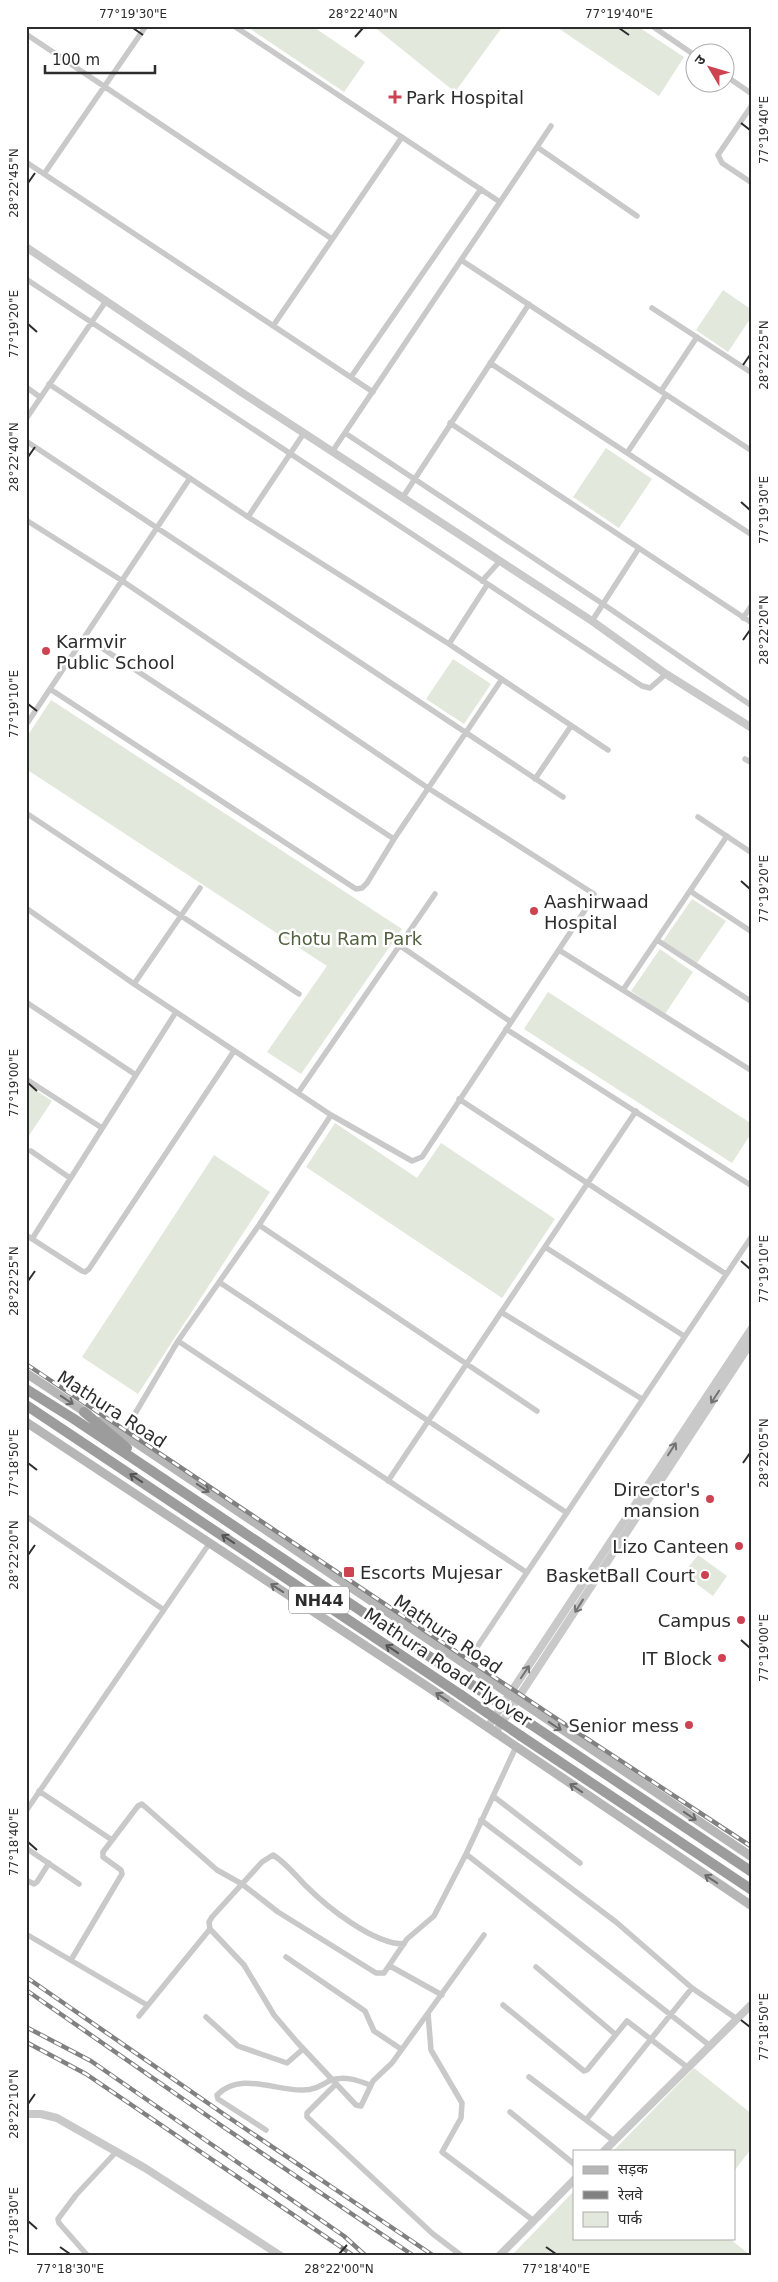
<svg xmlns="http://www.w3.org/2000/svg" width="778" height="2282" viewBox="0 0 778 2282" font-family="'DejaVu Sans','Noto Sans Devanagari',sans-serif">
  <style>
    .green { fill: #e2e8db }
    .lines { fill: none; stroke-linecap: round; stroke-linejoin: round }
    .minor { stroke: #c9c9c9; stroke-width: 5.5 }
    .tertiary { stroke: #c9c9c9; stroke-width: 8 }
    .secondary { stroke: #b6b6b6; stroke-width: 9 }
    .trunk { stroke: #9c9c9c; stroke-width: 10 }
    .rail-casing { stroke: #818181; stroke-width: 4.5 }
    .rail { stroke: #fff; stroke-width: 2.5; stroke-dasharray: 8; stroke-linecap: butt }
    .trunk-bridge { stroke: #9c9c9c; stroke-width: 10 }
    .oneway { stroke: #737373 }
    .oneway2 { stroke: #6a6a6a }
    .oneway3 { stroke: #535353 }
    .ticks { fill: none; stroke: #2c2c2c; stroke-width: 2 }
    .poi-dot { fill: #cd4352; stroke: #fff; stroke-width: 2 }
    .labels { text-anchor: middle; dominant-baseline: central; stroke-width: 5; stroke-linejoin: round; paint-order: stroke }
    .shield { fill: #fff; stroke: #6b6b6b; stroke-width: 1 }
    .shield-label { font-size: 16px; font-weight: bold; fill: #2c2c2c }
    .poi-label { font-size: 18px; fill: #2c2c2c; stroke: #fff; text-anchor: end }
    .park-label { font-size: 18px; fill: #50613f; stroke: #fff }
    .street-label { font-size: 18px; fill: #2c2c2c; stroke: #fff }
    .neatline { fill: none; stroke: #2c2c2c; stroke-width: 2 }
    .ticks-label { font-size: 12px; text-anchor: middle; fill: #2c2c2c }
  </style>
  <rect width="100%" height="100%" fill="#fff"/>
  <path class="green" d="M 246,26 L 312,26 L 365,62 L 344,92 Z
    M 373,26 L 503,26 L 455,92 Z
    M 555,26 L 637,26 L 684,57 L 659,96 Z
    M 723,290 L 752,310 L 752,316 L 728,352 L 696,330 Z
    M 606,448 L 652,479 L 619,528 L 573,497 Z
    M 453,659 L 491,684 L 464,724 L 426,699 Z
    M 51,700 L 402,929 L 301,1074 L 267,1052 L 327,966 L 26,769 L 26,738 Z
    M 692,899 L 726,921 L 697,963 L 663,941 Z
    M 660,949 L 693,972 L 665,1014 L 631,991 Z
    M 548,992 L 752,1124 L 752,1132 L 732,1163 L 524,1029 Z
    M 26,1084 L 52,1101 L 26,1140 Z
    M 335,1123 L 417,1178 L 441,1143 L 555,1219 L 502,1298 L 306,1167 Z
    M 214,1155 L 270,1192 L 138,1394 L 82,1357 Z
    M 698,1555 L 727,1576 L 713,1596 L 683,1574 Z
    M 694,2068 L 752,2114 L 752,2148 L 734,2171 L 734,2151 L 613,2151 Z
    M 574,2191 L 574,2238 L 729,2238 L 751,2256 L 511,2256 Z"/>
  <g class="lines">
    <path class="minor" d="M 234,26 L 500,202 L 332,452
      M 652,26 L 696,56
      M 26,34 L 332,239
      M 726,76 L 752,94
      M 752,105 L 718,155 L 722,163 L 752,183
      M 537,147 L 637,216
      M 26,162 L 373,392
      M 44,174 L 146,26
      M 500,202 L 551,126
      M 461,260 L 752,451
      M 26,279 L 642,686 L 650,688 L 666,674
      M 652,308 L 752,373
      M 273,326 L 402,137
      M 490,363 L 752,535
      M 351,377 L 481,189
      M 49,384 L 248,517 L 449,644 L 608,750
      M 26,387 L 40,397
      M 661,391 L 697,337
      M 26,419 L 106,301
      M 450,423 L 752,623
      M 345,433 L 603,604 L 752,706
      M 26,441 L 563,797
      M 627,453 L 666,395
      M 403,497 L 529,304
      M 248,517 L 304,433
      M 26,520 L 121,580 L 428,788 L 594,894 L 593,898 L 422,1157 L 412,1161 L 331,1115 L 134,984 L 26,908
      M 482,581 L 500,561
      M 743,618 L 752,605
      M 592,621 L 639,548
      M 85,637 L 394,839
      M 449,644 L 487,585
      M 50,689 L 356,889 L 362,888 L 367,883 L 394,839 L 502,679
      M 26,725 L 190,478
      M 745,759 L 752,763
      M 535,779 L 571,726
      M 26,813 L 299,994
      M 698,817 L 752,853
      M 690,891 L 752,932
      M 657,940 L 752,1002
      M 399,945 L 511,1022
      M 559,950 L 752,1071
      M 134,984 L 200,888
      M 623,990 L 727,836
      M 26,1002 L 136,1075
      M 506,1029 L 752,1186
      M 26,1079 L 102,1128
      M 298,1093 L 435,894
      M 459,1099 L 726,1274
      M 31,1151 L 70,1178
      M 259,1225 L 537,1411
      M 26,1235 L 82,1271 L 85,1272 L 89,1269 L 234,1051
      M 32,1239 L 176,1012
      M 545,1247 L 684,1336
      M 219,1282 L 567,1513
      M 501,1312 L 642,1399
      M 178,1341 L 526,1572
      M 123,1434 L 178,1341 L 259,1225 L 331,1115
      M 388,1481 L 636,1111
      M 26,1516 L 164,1610
      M 465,1665 L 752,1236
      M 39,1791 L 112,1840
      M 493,1796 L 580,1863
      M 26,1811 L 209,1544
      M 481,1820 L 616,1922 L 692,1988 L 737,2019
      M 26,1848 L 79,1884
      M 466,1854 L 709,2045
      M 26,1880 L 34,1884 L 37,1882 L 49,1863
      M 210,1929 L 244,1965 L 274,2015 L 297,2042 L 356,2105 L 361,2106 L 373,2081 L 392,2063 L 428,2013
      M 26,1934 L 147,2005
      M 484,1935 L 428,2013 L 431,2050 L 462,2103 L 461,2118 L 442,2152 L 534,2221
      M 286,1957 L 365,2011 L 374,2031 L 401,2049
      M 71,1960 L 122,1874 L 121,1870 L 103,1857 L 103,1852 L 138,1806 L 142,1804 L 217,1870 L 242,1884 L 278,1912 L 376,1973 L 384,1973 L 407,1939 L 434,1916 L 466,1854 L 516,1747
      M 390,1966 L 442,1995
      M 536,1967 L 615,2034
      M 503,2005 L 584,2071 L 587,2070 L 627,2021 L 687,2067
      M 139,2016 L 210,1929 L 209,1922 L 212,1917 L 262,1862 L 273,1855 C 285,1862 296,1876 306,1886 C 327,1907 373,1944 404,1944
      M 206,2017 L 238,2046 L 287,2063 L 303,2049
      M 529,2077 L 614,2141
      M 335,2085 L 307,2113 L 307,2117 L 433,2234 L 462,2256
      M 510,2112 L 574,2164
      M 586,2120 L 692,1988
      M 266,2130 L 218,2099 L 217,2095 C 240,2071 275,2091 303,2090 C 314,2090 320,2086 329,2081 C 343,2075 357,2080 370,2085
      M 88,2256 L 59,2223 L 58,2219 L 76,2195 L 117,2151"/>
    <path class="tertiary" d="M 26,247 L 241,392 L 592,621 L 666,674 L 752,728
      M 488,1727 L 752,1328
      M 495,1733 L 752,1341
      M 26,2114 L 41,2114 L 57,2118 L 145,2168 L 281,2256
      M 604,2151 L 752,2004
      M 499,2256 L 574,2180"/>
    <path class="secondary" d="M 26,1373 L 88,1414
      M 100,1421 L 123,1434 L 752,1857
      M 26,1422 L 428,1687 L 752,1906"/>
    <path class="trunk" d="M 26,1389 L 74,1419 L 469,1683
      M 26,1405 L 461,1695
      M 84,1412 L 127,1448
      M 529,1723 L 752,1872
      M 521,1736 L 752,1890"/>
    <defs>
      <path id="rail" d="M 26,1364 L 545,1711 L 752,1847
        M 26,1977 L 228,2117 L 434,2256
        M 26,1990 L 222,2126 L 414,2256
        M 26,2027 L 91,2061 L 344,2236 L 366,2256
        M 26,2042 L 86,2074 L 354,2256"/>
    </defs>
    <use href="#rail" class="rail-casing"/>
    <use href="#rail" class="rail"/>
    <path class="trunk-bridge" d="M 469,1683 L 529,1723
      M 461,1695 L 521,1736"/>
  </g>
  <defs><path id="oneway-shaft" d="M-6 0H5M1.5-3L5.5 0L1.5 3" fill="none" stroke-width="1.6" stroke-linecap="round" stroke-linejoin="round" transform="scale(1.25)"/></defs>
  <g class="oneway">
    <use href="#oneway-shaft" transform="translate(715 1397) rotate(123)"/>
    <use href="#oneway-shaft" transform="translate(672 1449) rotate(-57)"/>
    <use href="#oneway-shaft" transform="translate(579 1606) rotate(122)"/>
    <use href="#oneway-shaft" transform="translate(525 1672) rotate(-56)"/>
  </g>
  <g class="oneway2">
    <use href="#oneway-shaft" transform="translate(67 1400) rotate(34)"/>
    <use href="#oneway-shaft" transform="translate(203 1488) rotate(34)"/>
    <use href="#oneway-shaft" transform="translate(277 1588) rotate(-147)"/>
    <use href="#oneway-shaft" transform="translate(442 1697) rotate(-146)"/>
    <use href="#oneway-shaft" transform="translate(555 1726) rotate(34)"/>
    <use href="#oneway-shaft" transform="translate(576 1788) rotate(-146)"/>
    <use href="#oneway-shaft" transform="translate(690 1816) rotate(34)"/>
    <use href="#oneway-shaft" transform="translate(711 1879) rotate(-147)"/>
  </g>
  <g class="oneway3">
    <use href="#oneway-shaft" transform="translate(136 1478) rotate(-146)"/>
    <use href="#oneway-shaft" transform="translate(228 1539) rotate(-146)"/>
    <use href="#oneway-shaft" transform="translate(392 1649) rotate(-146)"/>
  </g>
  <path class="ticks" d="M 133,28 L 143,35M 619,28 L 629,35M 355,37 L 363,28M 741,123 L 750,130M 28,183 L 35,173M 28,324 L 37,332M 743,365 L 750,355M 28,457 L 35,447M 741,502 L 750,510M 743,640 L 750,630M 28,704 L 37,711M 741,881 L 750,889M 28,1083 L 37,1091M 741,1261 L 750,1269M 28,1281 L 35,1271M 28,1463 L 37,1470M 743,1463 L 750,1453M 28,1555 L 35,1545M 741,1640 L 750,1648M 28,1842 L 37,1850M 741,2020 L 750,2027M 28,2104 L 35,2094M 28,2221 L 37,2229M 60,2247 L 70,2254M 546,2247 L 556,2254M 339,2254 L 347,2245"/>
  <g class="poi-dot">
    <path d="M392.5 89.5h5v5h5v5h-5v5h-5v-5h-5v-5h5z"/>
    <circle cx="46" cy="651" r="5"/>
    <circle cx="534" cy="911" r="5"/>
    <circle cx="710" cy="1499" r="5"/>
    <circle cx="739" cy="1546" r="5"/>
    <rect x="343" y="1566" width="12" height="12" rx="2.5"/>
    <circle cx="705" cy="1575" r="5"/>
    <circle cx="741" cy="1620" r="5"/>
    <circle cx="722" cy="1658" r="5"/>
    <circle cx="689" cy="1725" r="5"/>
  </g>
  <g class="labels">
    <rect class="shield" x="289" y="1586.5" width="60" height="27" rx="4"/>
    <g class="shield-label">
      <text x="319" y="1600">NH44</text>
    </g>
    <g class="poi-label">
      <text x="406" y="97" text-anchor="start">Park Hospital</text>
      <text x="56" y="641" text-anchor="start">Karmvir<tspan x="56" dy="21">Public School</tspan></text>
      <text x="544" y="901" text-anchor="start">Aashirwaad<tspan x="544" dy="21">Hospital</tspan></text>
      <text x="700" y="1489">Director's<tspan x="700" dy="21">mansion</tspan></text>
      <text x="729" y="1546">Lizo Canteen</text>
      <text x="360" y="1572" text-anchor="start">Escorts Mujesar</text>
      <text x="695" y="1575">BasketBall Court</text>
      <text x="731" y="1620">Campus</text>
      <text x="712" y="1658">IT Block</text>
      <text x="679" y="1725">Senior mess</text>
    </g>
    <g class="park-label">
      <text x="350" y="938">Chotu Ram Park</text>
    </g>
    <g class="street-label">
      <text transform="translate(112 1409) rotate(33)">Mathura Road</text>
      <text transform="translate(448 1634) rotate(34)">Mathura Road</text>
      <text transform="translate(448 1667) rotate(34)">Mathura Road Flyover</text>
    </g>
  </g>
  <rect width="778" height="2282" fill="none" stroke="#ffffff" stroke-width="55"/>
  <rect x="573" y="2150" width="162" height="90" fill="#ffffff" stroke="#ababab"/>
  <rect x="583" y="2166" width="25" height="8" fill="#b6b6b6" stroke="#ababab"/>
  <text x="618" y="2174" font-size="15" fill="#2c2c2c">सड़क</text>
  <rect x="583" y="2191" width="25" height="8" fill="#818181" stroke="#ababab"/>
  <text x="618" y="2200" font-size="15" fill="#2c2c2c">रेलवे</text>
  <rect x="583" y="2212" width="25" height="15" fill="#e2e8db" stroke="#ababab"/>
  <text x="618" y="2224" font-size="15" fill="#2c2c2c">पार्क</text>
  <g transform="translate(710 68) rotate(308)"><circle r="24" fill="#ffffff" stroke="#ababab"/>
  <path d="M0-4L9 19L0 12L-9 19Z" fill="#cd4352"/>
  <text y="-8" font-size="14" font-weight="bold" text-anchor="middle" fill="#2c2c2c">उ</text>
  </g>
  <path d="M45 65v8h110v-8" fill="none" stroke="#2c2c2c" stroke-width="2.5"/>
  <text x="52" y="65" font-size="15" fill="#2c2c2c" stroke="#ffffff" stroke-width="4" paint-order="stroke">100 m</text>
  <rect x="28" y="28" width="722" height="2226" class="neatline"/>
  <g class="ticks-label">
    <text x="133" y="18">77°19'30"E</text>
    <text x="363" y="18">28°22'40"N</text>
    <text x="619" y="18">77°19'40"E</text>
    <text transform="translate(764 130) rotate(-90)" y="4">77°19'40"E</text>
    <text transform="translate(14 183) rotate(-90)" y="4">28°22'45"N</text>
    <text transform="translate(14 324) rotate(-90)" y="4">77°19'20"E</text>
    <text transform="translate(764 355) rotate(-90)" y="4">28°22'25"N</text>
    <text transform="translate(14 457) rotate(-90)" y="4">28°22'40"N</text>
    <text transform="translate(764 510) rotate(-90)" y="4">77°19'30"E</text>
    <text transform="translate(764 630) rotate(-90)" y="4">28°22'20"N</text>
    <text transform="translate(14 704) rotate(-90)" y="4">77°19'10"E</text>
    <text transform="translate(764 889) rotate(-90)" y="4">77°19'20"E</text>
    <text transform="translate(14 1083) rotate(-90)" y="4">77°19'00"E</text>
    <text transform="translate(764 1269) rotate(-90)" y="4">77°19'10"E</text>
    <text transform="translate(14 1281) rotate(-90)" y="4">28°22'25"N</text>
    <text transform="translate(764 1453) rotate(-90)" y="4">28°22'05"N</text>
    <text transform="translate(14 1463) rotate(-90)" y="4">77°18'50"E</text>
    <text transform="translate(14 1555) rotate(-90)" y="4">28°22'20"N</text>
    <text transform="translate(764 1648) rotate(-90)" y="4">77°19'00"E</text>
    <text transform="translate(14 1842) rotate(-90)" y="4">77°18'40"E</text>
    <text transform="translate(764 2027) rotate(-90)" y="4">77°18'50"E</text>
    <text transform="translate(14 2104) rotate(-90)" y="4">28°22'10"N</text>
    <text transform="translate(14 2221) rotate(-90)" y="4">77°18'30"E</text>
    <text x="70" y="2273">77°18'30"E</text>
    <text x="339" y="2273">28°22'00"N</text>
    <text x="556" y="2273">77°18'40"E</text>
  </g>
</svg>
